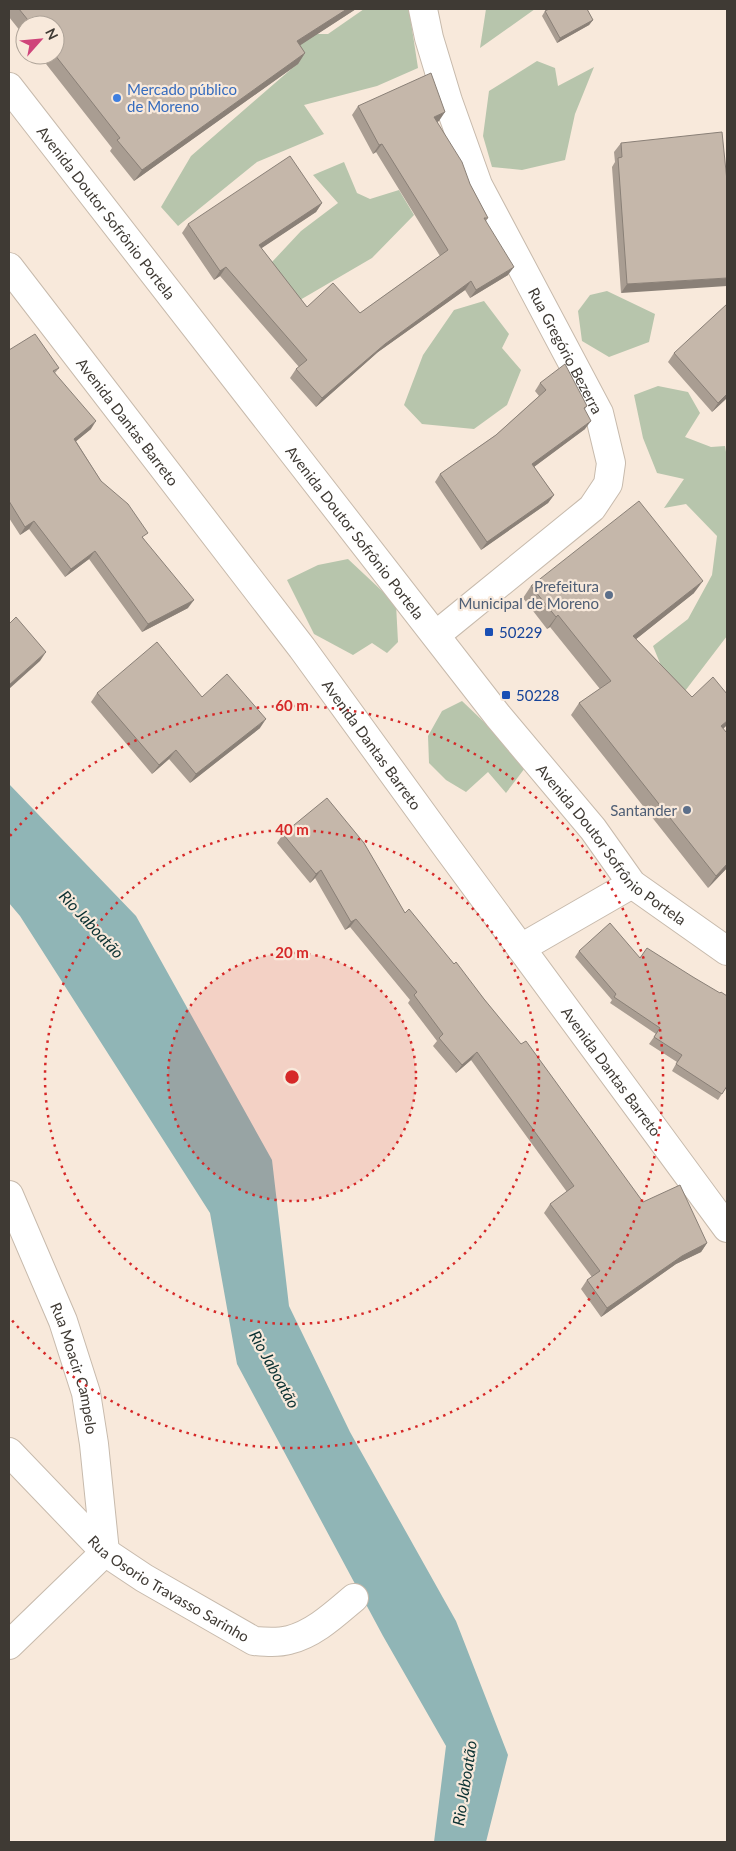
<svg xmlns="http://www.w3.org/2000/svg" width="736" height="1851" viewBox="0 0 736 1851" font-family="Lato,sans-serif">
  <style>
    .green { fill: #b7c5ac }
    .water { fill: #90b5b6 }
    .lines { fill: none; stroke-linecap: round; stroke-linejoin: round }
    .minor-casing { stroke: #c7baac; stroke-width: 30 }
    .primary-casing { stroke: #c7baac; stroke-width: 30 }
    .minor { stroke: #fff; stroke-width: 28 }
    .primary { stroke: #fff; stroke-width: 28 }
    .wall { fill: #a99d92 }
    .shaded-wall { fill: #8a8077 }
    .building { fill: #c5b7aa; stroke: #8a8077 }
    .ring { fill: none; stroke: #d62828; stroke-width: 2.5; stroke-dasharray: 2.5 5 }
    .shop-dot { fill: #3f7fe0; stroke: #f8e9db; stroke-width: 2 }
    .service-dot { fill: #5c6f8a; stroke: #f8e9db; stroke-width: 2 }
    .transit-dot { fill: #1a4fb4; stroke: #f8e9db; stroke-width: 2 }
    .labels { text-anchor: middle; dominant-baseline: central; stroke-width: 4.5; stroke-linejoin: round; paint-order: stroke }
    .shop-label { font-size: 15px; fill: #366cbe; stroke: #f8e9db; text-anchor: start }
    .street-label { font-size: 15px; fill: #3f3a34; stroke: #f8e9db }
    .service-label { font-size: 15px; fill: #4e5e75; stroke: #f8e9db; text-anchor: end }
    .transit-label { font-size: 15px; fill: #164399; stroke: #f8e9db; text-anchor: start }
    .water-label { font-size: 16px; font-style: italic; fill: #093031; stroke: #f8e9db }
    .centre { fill: #d62828; stroke: #f8e9db; stroke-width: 2.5 }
    .ring-label { font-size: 15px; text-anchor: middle; font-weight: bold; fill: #d62828; stroke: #f8e9db; stroke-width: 4.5; stroke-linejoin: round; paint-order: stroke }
  </style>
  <rect width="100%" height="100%" fill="#f8e9db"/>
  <path class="green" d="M 364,9 L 409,9 L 418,68 L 377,86 L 304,105 L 324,134 L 257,162 L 178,226 L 161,207 L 191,156 L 297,64 L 289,51 L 311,34 L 328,34 Z
    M 486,9 L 535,9 L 480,48 Z
    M 537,61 L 555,68 L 558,86 L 594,67 L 575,114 L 565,160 L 522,170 L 492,167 L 483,136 L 489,91 Z
    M 344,162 L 357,193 L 370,199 L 399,190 L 414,215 L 372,258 L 300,300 L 272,262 L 301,231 L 338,203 L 313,175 Z
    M 607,291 L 655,314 L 649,342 L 609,357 L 582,341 L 578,311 L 590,295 Z
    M 484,301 L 509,334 L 502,348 L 521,370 L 507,405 L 474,429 L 422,424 L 404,405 L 423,355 L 454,310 Z
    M 658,386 L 688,392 L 700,413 L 685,437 L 711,447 L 725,446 L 727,458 L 727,636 L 685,691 L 666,678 L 653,646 L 688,619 L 712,575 L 717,536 L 686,504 L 664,508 L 684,479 L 657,473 L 643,438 L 634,395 Z
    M 348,559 L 396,604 L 398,642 L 387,653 L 372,643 L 353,655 L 314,634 L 287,580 L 318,565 Z
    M 462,701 L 528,764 L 506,793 L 488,772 L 466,792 L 446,780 L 429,763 L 428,736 L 442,711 Z"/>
  <path class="water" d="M 9,784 L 136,916 L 272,1160 L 289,1306 L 350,1432 L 456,1621 L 508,1755 L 486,1842 L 434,1842 L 446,1746 L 383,1636 L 237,1364 L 210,1213 L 20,916 L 9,903 Z"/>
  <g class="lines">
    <defs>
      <g id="minor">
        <path id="s1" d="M 423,9 L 429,38 L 448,101 L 478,185 L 599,413 L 611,463 L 608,484 L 592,508 L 436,635"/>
        <path id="s2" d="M 9,267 L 302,648 L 448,849 L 727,1228"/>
        <path d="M 521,948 L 632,884"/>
        <path id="s3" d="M 9,1195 L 63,1321 L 86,1393 L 94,1444 L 105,1552 L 9,1645"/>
        <path id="s4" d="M 9,1452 L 105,1552 L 144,1578 L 254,1641 C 266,1642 278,1643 289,1640 C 314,1634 335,1614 354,1598"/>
      </g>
      <g id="primary">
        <path id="s5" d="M 9,87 L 498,716 L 593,829 L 632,884 L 727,951"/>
      </g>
    </defs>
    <use href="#minor" class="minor-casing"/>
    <use href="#primary" class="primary-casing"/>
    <use href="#minor" class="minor"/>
    <use href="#primary" class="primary"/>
  </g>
  <path class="wall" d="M 9,9 L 356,9 L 300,45 L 305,53 L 298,64 L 134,181 L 110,151 L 112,148 L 39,55 L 55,55 L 55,25 L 25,25 L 25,37 L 9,17 Z
    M 545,11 L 593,20 L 589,25 L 557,43 L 542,16 Z
    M 358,106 L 439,121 L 437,122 L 488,218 L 486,221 L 508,275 L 470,298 L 465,290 L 378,352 L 316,407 L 290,378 L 296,369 L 299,367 L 220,276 L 214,280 L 182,233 L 188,224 L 322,203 L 316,212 L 261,248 L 307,307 L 360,313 L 440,256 L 376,152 L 373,154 L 352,115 Z
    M 621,143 L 727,181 L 621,293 L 612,167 L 615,162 L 614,152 Z
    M 9,350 L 59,368 L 55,373 L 91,429 L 76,441 L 101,481 L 144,539 L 188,608 L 142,632 L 89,559 L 65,577 L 29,529 L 20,535 L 9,518 Z
    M 674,353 L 727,398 L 712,412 L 668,362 Z
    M 540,383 L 587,406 L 585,409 L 585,429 L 534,467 L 554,495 L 548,503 L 481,550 L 435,482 L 440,474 L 496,435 L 539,396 L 535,391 Z
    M 531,586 L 694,593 L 636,639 L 692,697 L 727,725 L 723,729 L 727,868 L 708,888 L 571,715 L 579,703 L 600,689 L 550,627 L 547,629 L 523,598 Z
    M 97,693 L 202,697 L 260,728 L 190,783 L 169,759 L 152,774 L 91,702 Z
    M 283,834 L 405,913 L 454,964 L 484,999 L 643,1202 L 707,1243 L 701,1252 L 676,1264 L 601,1317 L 581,1289 L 587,1280 L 592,1277 L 544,1213 L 550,1204 L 567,1192 L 471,1060 L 456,1073 L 433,1046 L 437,1041 L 408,1003 L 410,1000 L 350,927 L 345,930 L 315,878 L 310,883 L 277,843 Z
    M 579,951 L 727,1086 L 718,1100 L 672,1071 L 677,1062 L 649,1044 L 656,1034 L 610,1003 L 612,1000 L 575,957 Z"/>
  <path class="shaded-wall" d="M 347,9 L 356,9 L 290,52 L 297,41 Z
    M 593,20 L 589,25 L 557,43 L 560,38 Z
    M 305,53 L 298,64 L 134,181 L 142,170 Z
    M 445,112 L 439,121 L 428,126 L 434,117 Z
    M 382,144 L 376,152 L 373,154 L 379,145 Z
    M 322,203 L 316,212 L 253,254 L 259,245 Z
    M 226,267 L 220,276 L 214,280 L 220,271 Z
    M 514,267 L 508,275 L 470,298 L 476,290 Z
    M 727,278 L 727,286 L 621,293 L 627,284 Z
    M 471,281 L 465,290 L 378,352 L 316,407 L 322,398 L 385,344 Z
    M 727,394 L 727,398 L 712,412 L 718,403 Z
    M 96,421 L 91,429 L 69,447 L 74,439 Z
    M 591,421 L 585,429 L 527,472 L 532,464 Z
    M 554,495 L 548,503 L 481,550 L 487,542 Z
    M 34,521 L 29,529 L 20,535 L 25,527 Z
    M 95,551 L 89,559 L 65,577 L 71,569 Z
    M 703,581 L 694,593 L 625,648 L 633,636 Z
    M 194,600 L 188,608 L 142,632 L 148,624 Z
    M 558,615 L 550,627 L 547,629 L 556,617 Z
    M 46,652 L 40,661 L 9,689 L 9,685 Z
    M 266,719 L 260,728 L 190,783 L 196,774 Z
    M 727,721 L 727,725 L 713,738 L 721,726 Z
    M 176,750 L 169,759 L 152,774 L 159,765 Z
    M 727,864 L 727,868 L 708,888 L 716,876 Z
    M 321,870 L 315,878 L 310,883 L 316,874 Z
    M 356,919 L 350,927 L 345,930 L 351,922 Z
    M 477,1052 L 471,1060 L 456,1073 L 462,1065 Z
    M 707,1243 L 701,1252 L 676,1264 L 601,1317 L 607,1308 L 682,1256 Z"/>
  <path class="building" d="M 19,9 L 347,9 L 297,41 L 305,53 L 142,170 L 117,140 L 120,138 L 55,55 L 55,25 L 32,25 Z
    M 549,9 L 587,9 L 593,20 L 560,38 L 545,11 Z
    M 431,73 L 445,112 L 434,117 L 462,162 L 470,184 L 488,218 L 484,218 L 514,267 L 476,290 L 471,281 L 385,344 L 322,398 L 296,369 L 307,360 L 226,267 L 220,271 L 188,224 L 290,156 L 322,203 L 259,245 L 307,307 L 333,283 L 360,313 L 448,250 L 382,144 L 379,145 L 358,106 Z
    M 722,132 L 727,181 L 727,278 L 627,284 L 618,158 L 622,157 L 621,143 Z
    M 727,304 L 727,394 L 718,403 L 674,353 Z
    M 35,334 L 59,368 L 53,371 L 96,421 L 74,439 L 101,481 L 128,504 L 148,533 L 142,537 L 194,600 L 148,624 L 95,551 L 71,569 L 34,521 L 25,527 L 9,501 L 9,350 Z
    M 565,364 L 587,406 L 584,408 L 591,421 L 532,464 L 554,495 L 487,542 L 440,474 L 496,435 L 546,390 L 540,383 Z
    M 639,501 L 703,581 L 633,636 L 692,697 L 713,677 L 727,694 L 727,721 L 721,726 L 727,733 L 727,864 L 716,876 L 579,703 L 611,681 L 558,615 L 556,617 L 531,586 Z
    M 16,617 L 46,652 L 9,685 L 9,624 Z
    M 157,642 L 202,697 L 227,674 L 266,719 L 196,774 L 176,750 L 159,765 L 97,693 Z
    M 327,798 L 364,843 L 405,913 L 409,909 L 454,964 L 456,962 L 484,999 L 521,1044 L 526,1041 L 643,1202 L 680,1185 L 707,1243 L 682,1256 L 607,1308 L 587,1280 L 600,1271 L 550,1204 L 574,1186 L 477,1052 L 462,1065 L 439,1038 L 443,1034 L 414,995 L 417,992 L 356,919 L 351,922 L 321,870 L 316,874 L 283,834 Z
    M 610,923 L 640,958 L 647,948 L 693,977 L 720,993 L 721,992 L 727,996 L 727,1086 L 722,1094 L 676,1064 L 682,1055 L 654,1037 L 660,1028 L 614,997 L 616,994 L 579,951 Z"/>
  <circle cx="292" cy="1077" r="124" fill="#d62828" fill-opacity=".12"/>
  <g class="ring">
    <circle cx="292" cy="1077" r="124"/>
    <circle cx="292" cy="1077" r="247"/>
    <path d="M10 836A371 371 0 1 1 10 1318"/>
  </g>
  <circle class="shop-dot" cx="117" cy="98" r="5"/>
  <g class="service-dot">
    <circle cx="609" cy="595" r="5"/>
    <circle cx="687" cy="810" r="5"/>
  </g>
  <g class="transit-dot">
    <rect x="484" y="627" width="10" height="10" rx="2.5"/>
    <rect x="501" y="690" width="10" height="10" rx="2.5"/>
  </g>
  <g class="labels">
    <g class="shop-label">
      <text x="127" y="89">Mercado público<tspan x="127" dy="17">de Moreno</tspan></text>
    </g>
    <g class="street-label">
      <text stroke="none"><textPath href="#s5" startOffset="159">Avenida Doutor Sofrônio Portela</textPath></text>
      <text stroke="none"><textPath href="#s1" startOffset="372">Rua Gregório Bezerra</textPath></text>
      <text stroke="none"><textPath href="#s2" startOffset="195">Avenida Dantas Barreto</textPath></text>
      <text stroke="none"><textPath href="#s5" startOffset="564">Avenida Doutor Sofrônio Portela</textPath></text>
      <text stroke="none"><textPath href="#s2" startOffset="600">Avenida Dantas Barreto</textPath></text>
      <text stroke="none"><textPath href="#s5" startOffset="969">Avenida Doutor Sofrônio Portela</textPath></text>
      <text stroke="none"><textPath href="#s2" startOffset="1005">Avenida Dantas Barreto</textPath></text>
      <text stroke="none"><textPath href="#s3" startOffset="186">Rua Moacir Campelo</textPath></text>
      <text stroke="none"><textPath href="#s4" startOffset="212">Rua Osorio Travasso Sarinho</textPath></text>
    </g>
    <g class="service-label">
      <text x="599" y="586">Prefeitura<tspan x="599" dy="17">Municipal de Moreno</tspan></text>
      <text x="677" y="810">Santander</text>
    </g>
    <g class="transit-label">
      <text x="499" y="632">50229</text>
      <text x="516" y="695">50228</text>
    </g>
    <g class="water-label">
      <text transform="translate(92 924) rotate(47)">Rio Jaboatão</text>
      <text transform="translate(275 1369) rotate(61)">Rio Jaboatão</text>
      <text transform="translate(464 1783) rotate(-81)">Rio Jaboatão</text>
    </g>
  </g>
  <circle cx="292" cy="1077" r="8" class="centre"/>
  <g class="ring-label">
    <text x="292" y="711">60 m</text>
    <text x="292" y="835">40 m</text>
    <text x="292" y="958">20 m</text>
  </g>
  <rect width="736" height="1851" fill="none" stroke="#3f3a34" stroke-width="20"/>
  <g transform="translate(40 40) rotate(63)"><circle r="24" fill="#f8e9db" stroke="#aea398"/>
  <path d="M0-4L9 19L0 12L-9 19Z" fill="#cf447a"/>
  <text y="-8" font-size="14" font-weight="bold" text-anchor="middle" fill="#3f3a34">N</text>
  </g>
</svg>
